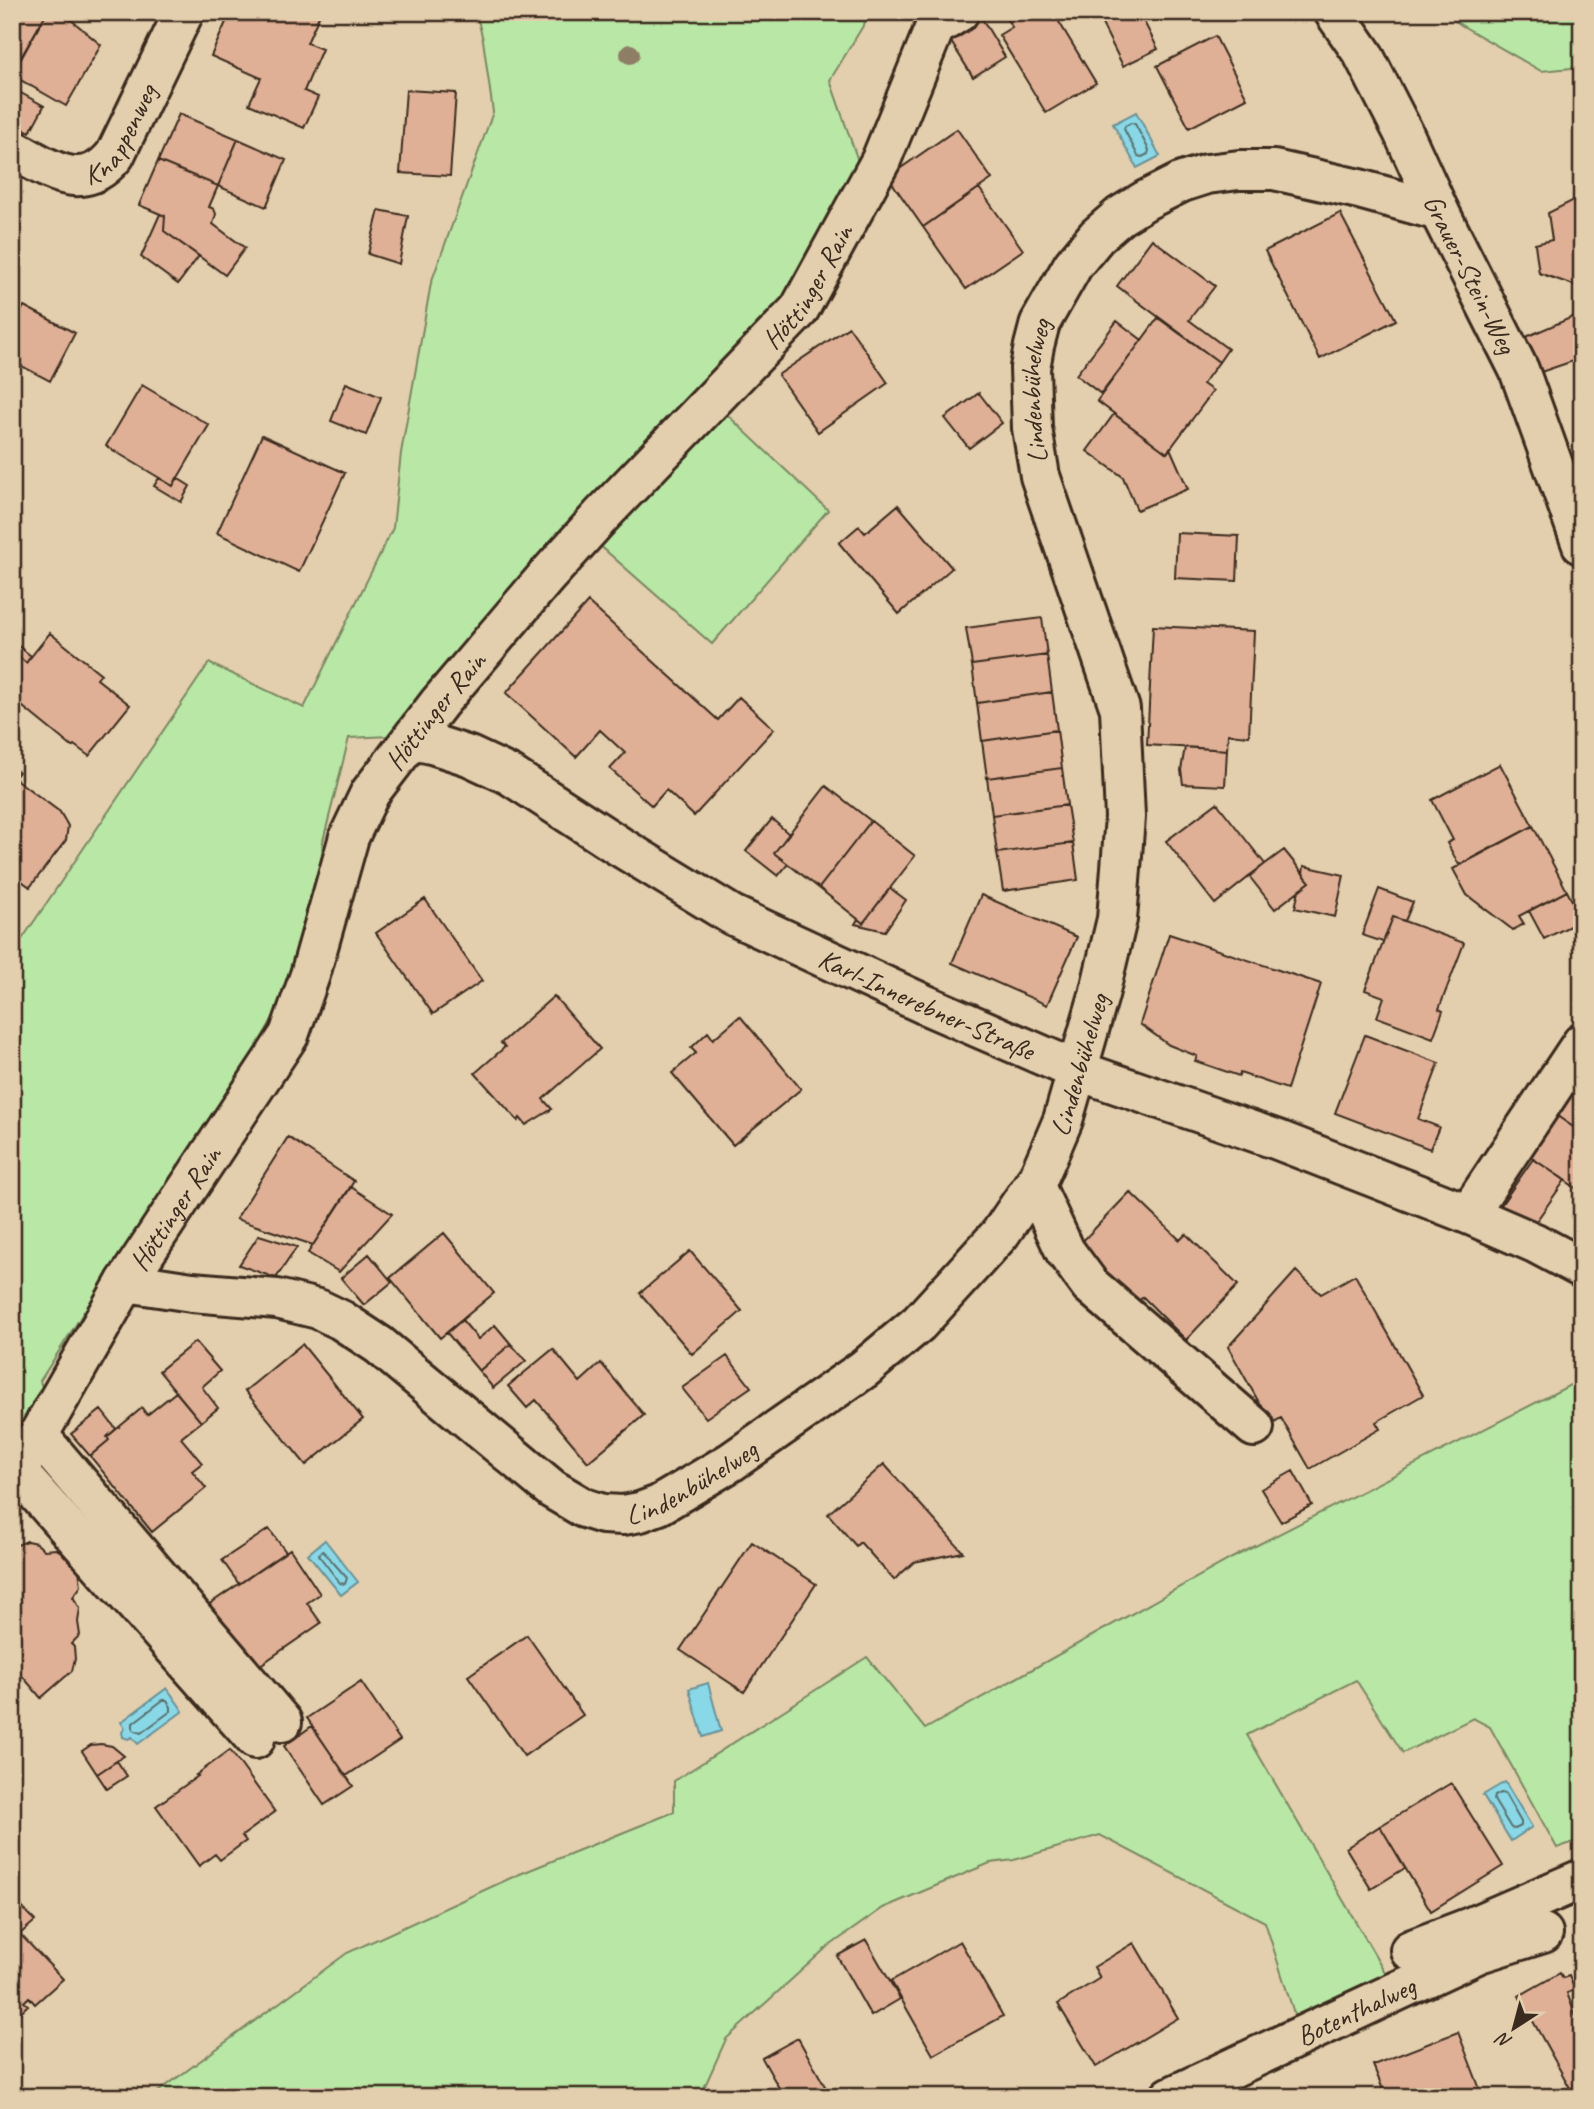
<svg xmlns="http://www.w3.org/2000/svg" width="1594" height="2109" viewBox="0 0 1594 2109" font-family="Caveat,sans-serif">
  <style>
    .green { fill: #b9e7a6; stroke: #7a8862; stroke-width: 2 }
    .water { fill: #89d8e7; stroke: #6a9297; stroke-width: 2 }
    .lines { fill: none; stroke-linecap: round; stroke-linejoin: round }
    .shore { stroke: #5a706e; stroke-width: 2 }
    .building { fill: #dfb096; stroke: #3b2a1e; stroke-width: 2 }
    .minor-casing { stroke: #3b2a1e; stroke-width: 44 }
    .minor { stroke: #e3cead; stroke-width: 38 }
    .tree { fill: #8e7e66 }
    .labels { text-anchor: middle; dominant-baseline: central; stroke-width: 6; stroke-linejoin: round; paint-order: stroke }
    .street-label { font-size: 28px; fill: #3b2a1e; stroke: #e3cead }
  </style>
  <rect width="100%" height="100%" fill="#e3cead"/>
  <filter id="ink" filterUnits="userSpaceOnUse"><feTurbulence type="fractalNoise" baseFrequency=".0143" numOctaves="2"/><feDisplacementMap in="SourceGraphic" scale="14" xChannelSelector="R" yChannelSelector="G"/><feConvolveMatrix kernelMatrix="1 2 1 2 8 2 1 2 1" color-interpolation-filters="sRGB"/></filter>
  <g filter="url(#ink)">
    <path class="green" d="M 476,12 L 867,12 L 869,16 L 830,80 L 859,164 L 787,293 L 701,390 L 828,510 L 712,644 L 581,529 L 390,736 L 349,738 L 323,841 L 320,876 L 281,1004 L 234,1086 L 126,1246 L 40,1381 L 43,1390 L 12,1447 L 12,954 L 209,663 L 304,708 L 393,528 L 401,453 L 431,283 L 493,112 L 483,40 Z
      M 1443,12 L 1582,12 L 1582,67 L 1541,71 L 1461,25 Z
      M 1582,1379 L 1582,1839 L 1557,1848 L 1490,1727 L 1473,1718 L 1403,1753 L 1356,1680 L 1247,1735 L 1386,1974 L 1299,2029 L 1265,1922 L 1100,1835 L 1014,1860 L 990,1863 L 883,1908 L 825,1949 L 726,2039 L 700,2097 L 151,2097 L 347,1953 L 515,1876 L 674,1812 L 674,1781 L 867,1657 L 925,1729 L 1232,1558 Z"/>
    <path class="water" d="M 1136,112 L 1160,156 L 1137,168 L 1113,124 Z
      M 325,1540 L 358,1582 L 341,1595 L 308,1554 Z
      M 708,1683 L 721,1731 L 703,1737 L 689,1689 Z
      M 167,1688 L 183,1711 L 138,1744 L 132,1737 L 128,1739 L 123,1737 L 122,1732 L 125,1728 L 121,1722 Z
      M 1505,1782 L 1532,1827 L 1511,1841 L 1483,1795 Z"/>
    <g class="lines">
      <path class="shore" d="M 1131,123 L 1135,124 L 1149,150 L 1148,154 L 1142,157 L 1138,156 L 1124,129 L 1125,126 Z
        M 323,1551 L 347,1578 L 345,1584 L 340,1583 L 320,1557 L 319,1554 Z
        M 163,1700 L 167,1700 L 171,1707 L 171,1711 L 141,1733 L 133,1730 L 133,1723 Z
        M 1501,1793 L 1505,1794 L 1521,1822 L 1521,1826 L 1515,1829 L 1511,1828 L 1494,1800 L 1495,1796 Z"/>
    </g>
    <path class="building" d="M 12,12 L 47,12 L 12,73 Z
      M 47,12 L 62,12 L 101,45 L 66,106 L 12,75 Z
      M 227,12 L 315,12 L 320,14 L 307,43 L 322,49 L 304,91 L 318,97 L 304,128 L 249,104 L 261,78 L 211,56 L 230,13 Z
      M 1015,12 L 1053,12 L 1096,83 L 1046,113 L 999,35 L 1012,27 L 1006,18 Z
      M 1096,12 L 1139,12 L 1158,49 L 1123,66 Z
      M 981,17 L 1005,57 L 973,77 L 948,37 Z
      M 1215,36 L 1247,98 L 1189,128 L 1157,66 Z
      M 12,88 L 44,106 L 30,132 L 12,123 Z
      M 406,90 L 456,93 L 450,176 L 400,173 Z
      M 179,114 L 238,139 L 218,186 L 158,161 Z
      M 957,129 L 992,179 L 923,227 L 888,177 Z
      M 238,139 L 286,160 L 266,207 L 218,186 Z
      M 158,161 L 218,186 L 209,207 L 214,209 L 216,214 L 213,224 L 245,248 L 225,275 L 164,231 L 165,216 L 139,205 Z
      M 979,188 L 1023,250 L 966,289 L 923,227 Z
      M 1582,196 L 1582,288 L 1539,273 L 1535,244 L 1552,240 L 1548,213 Z
      M 379,210 L 408,216 L 399,264 L 368,254 Z
      M 1340,213 L 1396,320 L 1320,359 L 1265,251 Z
      M 160,214 L 165,216 L 164,231 L 199,256 L 178,284 L 141,257 Z
      M 1152,239 L 1215,286 L 1189,320 L 1228,349 L 1219,362 L 1117,286 Z
      M 24,306 L 75,333 L 50,381 L 12,361 L 12,327 Z
      M 1582,313 L 1582,358 L 1535,374 L 1521,339 Z
      M 1158,318 L 1219,362 L 1203,384 L 1213,391 L 1167,453 L 1097,401 Z
      M 1117,321 L 1142,340 L 1101,394 L 1076,375 Z
      M 849,327 L 888,383 L 818,432 L 778,375 Z
      M 346,383 L 381,397 L 366,435 L 331,421 Z
      M 142,385 L 209,425 L 173,486 L 106,446 Z
      M 979,393 L 1002,423 L 969,448 L 945,418 Z
      M 1114,414 L 1167,453 L 1170,448 L 1188,489 L 1137,510 L 1123,477 L 1087,451 Z
      M 262,435 L 345,473 L 299,572 L 217,533 Z
      M 159,478 L 173,486 L 177,478 L 190,486 L 181,502 L 154,486 Z
      M 898,505 L 952,568 L 899,614 L 839,543 L 859,526 L 865,533 Z
      M 1177,533 L 1239,536 L 1237,581 L 1175,578 Z
      M 588,602 L 718,720 L 739,697 L 774,729 L 694,816 L 666,790 L 652,806 L 610,769 L 625,753 L 600,730 L 576,757 L 506,693 Z
      M 1042,618 L 1047,655 L 972,665 L 966,628 Z
      M 1153,626 L 1254,631 L 1249,736 L 1228,734 L 1227,750 L 1147,745 Z
      M 50,633 L 101,674 L 97,679 L 130,705 L 89,756 L 74,745 L 72,747 L 12,698 L 12,664 L 18,656 L 26,663 Z
      M 12,641 L 31,656 L 26,663 L 18,656 L 12,664 Z
      M 1047,655 L 1052,692 L 977,703 L 972,665 Z
      M 1052,692 L 1057,730 L 982,741 L 977,703 Z
      M 1057,730 L 1062,768 L 987,778 L 982,741 Z
      M 1185,747 L 1227,750 L 1225,786 L 1183,784 L 1181,770 Z
      M 1500,764 L 1533,826 L 1459,865 L 1447,843 L 1453,840 L 1432,800 Z
      M 12,767 L 19,772 L 14,778 L 60,812 L 68,826 L 66,840 L 30,887 L 12,874 Z
      M 1062,768 L 1067,805 L 992,815 L 987,778 Z
      M 826,786 L 871,821 L 819,888 L 774,853 Z
      M 1217,803 L 1265,864 L 1215,904 L 1166,841 Z
      M 1067,805 L 1073,843 L 997,853 L 992,815 Z
      M 772,819 L 789,834 L 774,853 L 788,864 L 778,876 L 746,851 Z
      M 871,821 L 915,856 L 863,923 L 819,888 Z
      M 1533,826 L 1567,891 L 1519,916 L 1524,924 L 1513,930 L 1467,895 L 1453,869 Z
      M 1073,843 L 1078,880 L 1003,891 L 997,853 Z
      M 1284,850 L 1310,882 L 1275,909 L 1249,876 Z
      M 1304,866 L 1344,875 L 1335,917 L 1295,908 L 1299,890 L 1310,882 L 1303,874 Z
      M 890,888 L 906,900 L 885,931 L 855,924 L 858,919 L 863,923 Z
      M 1379,889 L 1413,902 L 1405,921 L 1393,917 L 1383,942 L 1362,935 Z
      M 1567,891 L 1582,920 L 1544,939 L 1529,911 Z
      M 981,895 L 1077,937 L 1047,1005 L 952,963 Z
      M 425,899 L 482,981 L 433,1014 L 376,933 Z
      M 1393,917 L 1464,943 L 1439,1009 L 1443,1011 L 1433,1038 L 1377,1017 L 1384,997 L 1365,990 Z
      M 1169,934 L 1321,984 L 1287,1089 L 1240,1073 L 1239,1076 L 1195,1061 L 1197,1056 L 1169,1045 L 1140,1024 Z
      M 554,996 L 600,1049 L 543,1099 L 552,1109 L 526,1125 L 520,1118 L 518,1121 L 475,1073 L 505,1047 L 501,1043 Z
      M 740,1016 L 801,1089 L 733,1145 L 672,1073 L 696,1053 L 691,1048 L 708,1032 L 713,1039 Z
      M 1365,1035 L 1439,1063 L 1418,1119 L 1439,1127 L 1430,1149 L 1335,1113 Z
      M 1582,1074 L 1582,1133 L 1550,1111 Z
      M 1550,1111 L 1582,1133 L 1582,1192 L 1522,1151 Z
      M 288,1137 L 354,1181 L 313,1245 L 236,1219 Z
      M 1533,1159 L 1565,1180 L 1535,1223 L 1499,1208 Z
      M 351,1187 L 392,1214 L 339,1272 L 308,1253 Z
      M 1130,1192 L 1180,1240 L 1186,1234 L 1238,1285 L 1186,1340 L 1143,1297 L 1135,1305 L 1076,1248 Z
      M 444,1233 L 494,1293 L 440,1338 L 390,1278 Z
      M 259,1235 L 297,1247 L 276,1278 L 239,1265 Z
      M 690,1251 L 742,1311 L 692,1354 L 640,1293 Z
      M 369,1254 L 392,1282 L 364,1305 L 341,1278 Z
      M 1296,1271 L 1321,1294 L 1355,1275 L 1423,1395 L 1376,1422 L 1380,1429 L 1310,1469 L 1281,1418 L 1271,1424 L 1228,1347 Z
      M 462,1320 L 478,1339 L 495,1325 L 511,1344 L 479,1371 L 447,1333 Z
      M 195,1342 L 220,1371 L 202,1387 L 218,1408 L 201,1422 L 159,1371 Z
      M 302,1344 L 363,1419 L 306,1465 L 245,1391 Z
      M 511,1344 L 526,1361 L 493,1388 L 479,1371 Z
      M 553,1349 L 580,1382 L 601,1363 L 644,1415 L 588,1462 L 536,1400 L 527,1408 L 508,1386 Z
      M 727,1356 L 751,1387 L 706,1418 L 682,1388 Z
      M 176,1392 L 201,1422 L 181,1438 L 202,1463 L 192,1471 L 206,1488 L 152,1532 L 90,1456 L 109,1440 L 107,1437 L 142,1408 L 147,1415 Z
      M 101,1410 L 116,1429 L 107,1437 L 109,1440 L 90,1456 L 71,1434 Z
      M 884,1464 L 963,1552 L 914,1562 L 894,1580 L 860,1542 L 856,1546 L 828,1514 Z
      M 1293,1471 L 1312,1505 L 1281,1522 L 1261,1489 Z
      M 269,1529 L 286,1552 L 239,1584 L 222,1560 Z
      M 27,1541 L 36,1543 L 44,1550 L 56,1549 L 72,1558 L 79,1570 L 81,1586 L 73,1597 L 80,1608 L 78,1622 L 80,1635 L 71,1644 L 74,1647 L 75,1659 L 72,1671 L 41,1698 L 12,1664 L 12,1547 Z
      M 752,1542 L 816,1584 L 744,1692 L 680,1650 Z
      M 290,1549 L 320,1594 L 307,1603 L 321,1623 L 253,1670 L 208,1605 Z
      M 527,1635 L 583,1715 L 524,1756 L 468,1676 Z
      M 361,1682 L 400,1740 L 346,1776 L 307,1718 Z
      M 312,1726 L 353,1786 L 324,1805 L 284,1746 Z
      M 101,1744 L 112,1746 L 124,1756 L 97,1774 L 82,1751 L 91,1745 Z
      M 230,1750 L 275,1812 L 242,1836 L 246,1841 L 220,1860 L 215,1854 L 199,1866 L 156,1806 L 198,1776 L 196,1775 Z
      M 117,1761 L 127,1776 L 107,1789 L 97,1774 Z
      M 1451,1783 L 1503,1866 L 1431,1911 L 1380,1826 Z
      M 1380,1826 L 1405,1868 L 1371,1889 L 1346,1848 Z
      M 12,1897 L 35,1921 L 20,1934 L 63,1979 L 35,2004 L 29,1997 L 24,2002 L 28,2005 L 13,2019 Z
      M 866,1940 L 900,1999 L 871,2016 L 837,1956 Z
      M 960,1941 L 1003,2016 L 933,2055 L 891,1981 Z
      M 1134,1943 L 1178,2018 L 1096,2067 L 1058,2004 L 1100,1978 L 1094,1967 Z
      M 1560,1973 L 1563,1978 L 1569,1976 L 1575,1990 L 1567,1993 L 1582,2032 L 1582,2097 L 1575,2097 L 1519,1996 Z
      M 1458,2032 L 1483,2097 L 1386,2097 L 1373,2065 Z
      M 798,2038 L 831,2097 L 784,2097 L 762,2058 Z"/>
    <g class="lines">
      <defs>
        <g id="minor">
          <path id="s1" d="M 1334,12 L 1363,54 L 1403,132 L 1439,211 L 1519,370 L 1582,545"/>
          <path id="s2" d="M 12,149 C 49,168 82,196 115,155 L 184,12"/>
          <path id="s3" d="M 412,740 L 432,744 L 469,756 L 510,775 L 619,846 L 732,915 L 926,1005 L 1076,1070 L 1278,1140 L 1468,1214 L 1535,1243 L 1582,1268"/>
          <path d="M 1034,1184 L 1065,1251 L 1090,1285 L 1254,1427"/>
          <path d="M 1468,1214 L 1582,1043"/>
          <path id="s4" d="M 126,1282 L 192,1292 L 277,1299 L 318,1309 L 341,1320 L 379,1345 L 552,1489 L 584,1508 L 603,1514 L 623,1515 L 640,1512 L 659,1505 L 731,1462 L 864,1369 L 919,1323 L 1000,1234 L 1038,1178 L 1049,1153 L 1063,1120 L 1099,995 L 1117,919 L 1125,817 L 1120,709 L 1040,476 L 1032,428 L 1030,368 L 1034,346 L 1040,323 L 1073,265 L 1097,236 L 1120,216 L 1146,200 L 1182,182 L 1207,174 L 1239,170 L 1274,170 L 1359,189 L 1439,211"/>
          <path d="M 39,1436 L 282,1722"/>
          <path d="M 18,1472 L 255,1739"/>
          <path id="s5" d="M 12,1481 L 126,1282 L 289,1035 L 310,975 L 349,837 L 370,793 L 439,703 L 546,577 L 601,516 L 799,310 L 881,160 L 935,27 L 959,12"/>
          <path d="M 1410,1950 L 1473,1926 L 1582,1879"/>
          <path id="s6" d="M 1170,2097 L 1479,1953 L 1543,1933"/>
        </g>
      </defs>
      <use href="#minor" class="minor-casing"/>
      <use href="#minor" class="minor"/>
    </g>
    <circle class="tree" cx="630" cy="54" r="10"/>
  </g>
  <g class="labels">
    <g class="street-label">
      <text stroke="none"><textPath href="#s2" startOffset="136">Knappenweg</textPath></text>
      <text stroke="none"><textPath href="#s1" startOffset="296">Grauer-Stein-Weg</textPath></text>
      <text stroke="none"><textPath href="#s5" startOffset="1452">Höttinger Rain</textPath></text>
      <text stroke="none"><textPath href="#s4" startOffset="1925">Lindenbühelweg</textPath></text>
      <text stroke="none"><textPath href="#s5" startOffset="886">Höttinger Rain</textPath></text>
      <text stroke="none"><textPath href="#s3" startOffset="581">Karl-Innerebner-Straße</textPath></text>
      <text stroke="none"><textPath href="#s4" startOffset="1232">Lindenbühelweg</textPath></text>
      <text stroke="none"><textPath href="#s5" startOffset="318">Höttinger Rain</textPath></text>
      <text stroke="none"><textPath href="#s4" startOffset="644">Lindenbühelweg</textPath></text>
      <text stroke="none"><textPath href="#s6" startOffset="205">Botenthalweg</textPath></text>
    </g>
  </g>
  <rect width="1594" height="2109" fill="none" stroke="#e3cead" stroke-width="42"/>
  <rect x="21" y="21" width="1552" height="2067" fill="none" stroke="#3b2a1e" stroke-width="2.5" filter="url(#ink)"/>
  <g transform="translate(1514 2028) rotate(216)" stroke="#e3cead" stroke-width="5" paint-order="stroke">
  <path d="M0-5L12 26L0 18L-12 26Z" fill="#3b2a1e"/>
  <text y="-10" font-size="19" font-weight="bold" text-anchor="middle" fill="#3b2a1e">N</text>
  </g>
</svg>
